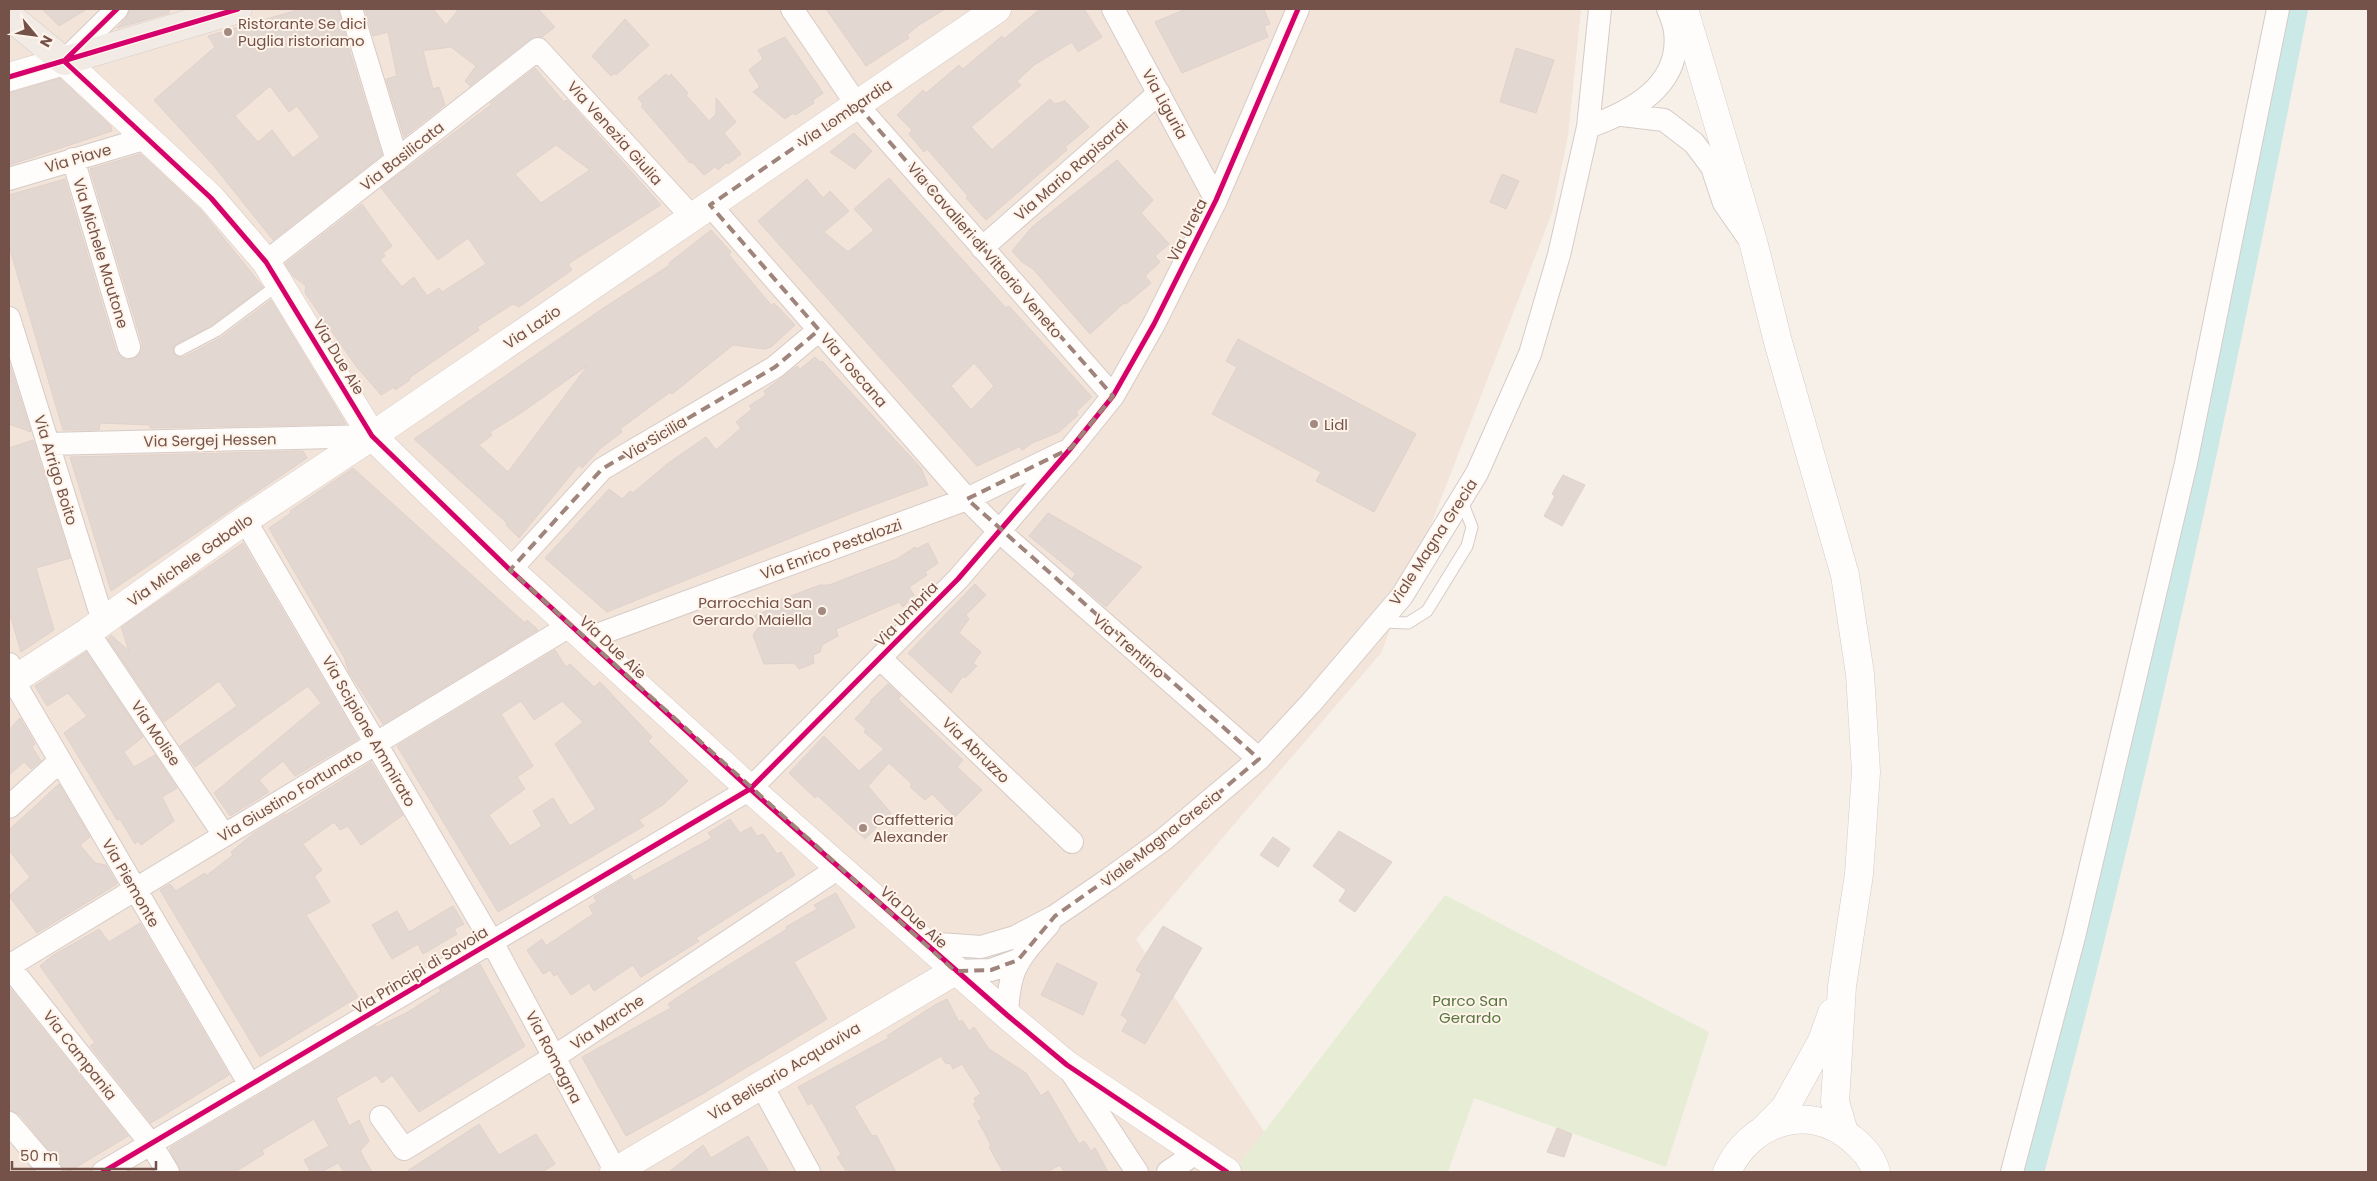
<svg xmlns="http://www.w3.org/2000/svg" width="2377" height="1181" viewBox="0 0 2377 1181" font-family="Poppins,sans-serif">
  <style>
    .residential { fill: #f2e4d9 }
    .green { fill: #e6edd4 }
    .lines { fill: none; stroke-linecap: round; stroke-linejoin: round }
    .canal { stroke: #cbe9e7; stroke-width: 20 }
    .building { fill: #e3d7d1; stroke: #e0d2cb; fill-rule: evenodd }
    .lane-casing { stroke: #d6cbc6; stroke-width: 13 }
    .street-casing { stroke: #d6cbc6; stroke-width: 24 }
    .secondary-casing { stroke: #d6cbc6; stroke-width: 29 }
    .primary-casing { stroke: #d8cdc8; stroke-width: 29 }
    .lane { stroke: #fefdfc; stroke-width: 11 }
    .street { stroke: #fefdfc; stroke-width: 22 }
    .secondary { stroke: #fefdfc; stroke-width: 28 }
    .primary { stroke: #f2ebe5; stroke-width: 28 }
    .cycleway-casing { stroke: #fff4ea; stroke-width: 8 }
    .cycleway { stroke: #d6006c; stroke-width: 5 }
    .marked { fill: none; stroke: #9e847b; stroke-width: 4; stroke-dasharray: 10 6; stroke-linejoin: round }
    .poi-dot { fill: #a28981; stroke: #fff4ea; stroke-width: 2 }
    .labels { text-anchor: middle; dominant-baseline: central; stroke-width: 4; stroke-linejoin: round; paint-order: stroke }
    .poi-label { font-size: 15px; fill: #755249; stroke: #fff4ea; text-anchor: start }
    .street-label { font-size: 15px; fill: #755249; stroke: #fff4ea }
    .park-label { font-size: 15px; fill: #56753e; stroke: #fff4ea }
  </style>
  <rect width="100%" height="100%" fill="#f7f0e9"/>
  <path class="residential" d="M 9,9 L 1581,9 L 1568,136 L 1552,213 L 1381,653 L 1136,939 L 1291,1172 L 9,1172 Z"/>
  <path class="green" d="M 1445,895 L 1709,1032 L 1666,1167 L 1474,1098 L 1448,1172 L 1248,1172 L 1238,1166 Z"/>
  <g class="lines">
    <path class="canal" d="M 2034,1172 C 2138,788 2221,399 2298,9"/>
  </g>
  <path class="building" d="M 42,9 L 87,9 L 59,26 Z
    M 130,9 L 169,9 L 169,13 L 117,28 L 126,18 Z
    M 301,9 L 338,9 L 348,44 L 345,45 L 349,49 L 382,155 L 273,240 L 213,165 L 154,100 L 215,47 L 208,36 ZM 270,86 L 289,112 L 297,106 L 320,137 L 293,158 L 272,130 L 258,142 L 235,116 Z
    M 365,9 L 433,9 L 446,25 L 459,9 L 538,9 L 555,27 L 542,37 L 530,39 L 470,86 L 465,81 L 476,66 L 451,47 L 428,50 L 426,48 L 427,50 L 423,51 L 433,89 L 439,87 L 445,105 L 404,137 L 386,79 L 397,76 L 388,32 L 373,36 Z
    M 826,9 L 945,9 L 919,25 L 907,35 L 909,38 L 866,66 Z
    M 1040,9 L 1084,9 L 1102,37 L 1078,52 L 1072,42 L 1034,65 L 1017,81 L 1021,85 L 971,127 L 992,150 L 1050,99 L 1055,104 L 1065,101 L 1089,127 L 1065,147 L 1067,150 L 986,220 L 966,198 L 968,196 L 927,149 L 924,152 L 909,134 L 912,130 L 897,115 L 923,90 L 926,93 L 959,65 L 963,69 L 1002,36 L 1004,39 Z
    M 1186,9 L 1264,9 L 1270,24 L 1264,26 L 1268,37 L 1182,73 L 1155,22 Z
    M 625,19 L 649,45 L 616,75 L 615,73 L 611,76 L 592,56 Z
    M 785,37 L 823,93 L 813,100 L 814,103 L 795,115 L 793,113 L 785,119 L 753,92 L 760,87 L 749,70 L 763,59 L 758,50 Z
    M 1516,48 L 1554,60 L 1536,113 L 1500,102 Z
    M 535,68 L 564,102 L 567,100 L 661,205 L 568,264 L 572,270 L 519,307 L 513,304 L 477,327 L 479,330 L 409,378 L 410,380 L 395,390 L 394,387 L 381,395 L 356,366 L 305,293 L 306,286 L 294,277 L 285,264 L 362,204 L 392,246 L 383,253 L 385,256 L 380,260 L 402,287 L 414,277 L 427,296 L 439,288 L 442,292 L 486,264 L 468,238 L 438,260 L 381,188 L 492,104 L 490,103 ZM 556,145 L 590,170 L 541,203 L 515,174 Z
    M 666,74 L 669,77 L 671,74 L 688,93 L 686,95 L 709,121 L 716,114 L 716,98 L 736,122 L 724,133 L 741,154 L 728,164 L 727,162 L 718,170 L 715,167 L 704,175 L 692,162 L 690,163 L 641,106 L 643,104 L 638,98 Z
    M 60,78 L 111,126 L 112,131 L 9,165 L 9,93 Z
    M 854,133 L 872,151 L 855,169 L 830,152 Z
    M 141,154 L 200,209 L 263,287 L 212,325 L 176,344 L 173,349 L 174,354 L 179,357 L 184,357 L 220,338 L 271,300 L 346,424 L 150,428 L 150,425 L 100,423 L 99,430 L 63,430 L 9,246 L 9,195 L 65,179 L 116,351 L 126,360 L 133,359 L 142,350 L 142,343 L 90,169 Z
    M 1117,160 L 1153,200 L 1141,213 L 1169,244 L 1155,256 L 1160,262 L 1145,276 L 1151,283 L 1126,304 L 1124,303 L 1090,334 L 1033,269 L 1022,262 L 1012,251 L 1032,227 Z
    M 1502,174 L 1519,181 L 1506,209 L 1490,202 Z
    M 889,178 L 1006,308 L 1009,306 L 1092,397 L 1076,412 L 1078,415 L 1059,432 L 1032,443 L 1023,450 L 1019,447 L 977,466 L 758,221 L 807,179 L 823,198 L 830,191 L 849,211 L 824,232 L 848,252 L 874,230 L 854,209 ZM 974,363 L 994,386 L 971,410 L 951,386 Z
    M 711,230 L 731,252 L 729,255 L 772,306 L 774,303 L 795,325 L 771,347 L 764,349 L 733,345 L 672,394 L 670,392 L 620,429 L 622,432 L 601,448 L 582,468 L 579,465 L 519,538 L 506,525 L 507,523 L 414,439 L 602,309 L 670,265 L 669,263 ZM 588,365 L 508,472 L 479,445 L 492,435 L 490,432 L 521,413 Z
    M 1238,339 L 1416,434 L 1374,512 L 1316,481 L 1321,472 L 1212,414 L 1237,367 L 1226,361 Z
    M 815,357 L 820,362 L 822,361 L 921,468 L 928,485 L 860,510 L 607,612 L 545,558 L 609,489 L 622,499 L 630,491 L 633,493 L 667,464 L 706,437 L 716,450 L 741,428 L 736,422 L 752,409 L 749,406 L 766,395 L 764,391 L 797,366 L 800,369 Z
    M 9,363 L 31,432 L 9,424 Z
    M 33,440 L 70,558 L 36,568 L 54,630 L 21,652 L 9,611 L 9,448 Z
    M 303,451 L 307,458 L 111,591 L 70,457 Z
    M 353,468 L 525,623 L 527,620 L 538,630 L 383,724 L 349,672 L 344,657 L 269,528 L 291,513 L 290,511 Z
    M 1563,475 L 1585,485 L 1562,526 L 1544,516 L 1555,496 L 1552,494 Z
    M 1048,513 L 1142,567 L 1106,607 L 1072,578 L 1076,574 L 1029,536 Z
    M 243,543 L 358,739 L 295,776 L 283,761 L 259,780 L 269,792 L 230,816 L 214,793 L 321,703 L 308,686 L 195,767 L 180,746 L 237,706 L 219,681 L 164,722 L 108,639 L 111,635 L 129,651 L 121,627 Z
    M 928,543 L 938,563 L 925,572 L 927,575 L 909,587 L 914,595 L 903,607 L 899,602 L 836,629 L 838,636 L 822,645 L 820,652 L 813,655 L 814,663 L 799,669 L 794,663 L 764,664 L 753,635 L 761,624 L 754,616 L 773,608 L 772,603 L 820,585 L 829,585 L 897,559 L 915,547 L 916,549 Z
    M 975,584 L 986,595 L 966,615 L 969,619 L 959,633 L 981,652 L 973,663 L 977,666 L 965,678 L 963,676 L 951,693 L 908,653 Z
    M 555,650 L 566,667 L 570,664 L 594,687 L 600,682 L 652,737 L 648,741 L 688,781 L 664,804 L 639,820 L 644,826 L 498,912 L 397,746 ZM 521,701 L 534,720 L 562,701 L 583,722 L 555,744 L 596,809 L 570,826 L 553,798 L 533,811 L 542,826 L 510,846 L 489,815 L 525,789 L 517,777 L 533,766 L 501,714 Z
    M 86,652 L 143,737 L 124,752 L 134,767 L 155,755 L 177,788 L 162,797 L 174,821 L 141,845 L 138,841 L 135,844 L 120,819 L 117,820 L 64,733 L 87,716 L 68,693 L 47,706 L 35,686 Z
    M 888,684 L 901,696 L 898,699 L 963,760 L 957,767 L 982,790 L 955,817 L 932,794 L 925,800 L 910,787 L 912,784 L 889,763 L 868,786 L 891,813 L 865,839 L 818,796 L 815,798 L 789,773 L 824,736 L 859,771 L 884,749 L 864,732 L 866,729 L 855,719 L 871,702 L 870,701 Z
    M 20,718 L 35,744 L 32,747 L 41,761 L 31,769 L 24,762 L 9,775 L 9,730 Z
    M 371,762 L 403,815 L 361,845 L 348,826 L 340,830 L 334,822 L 303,844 L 322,870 L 314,876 L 330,902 L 306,915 L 358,997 L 260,1057 L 160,890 L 170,884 L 176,891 L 205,873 L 206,876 L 233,855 L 231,852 L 254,833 L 285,814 L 286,815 Z
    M 59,784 L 90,837 L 80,845 L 95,863 L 106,865 L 117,884 L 37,933 L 9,896 L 30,877 L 9,850 L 9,830 Z
    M 730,819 L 740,833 L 751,827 L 757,836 L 763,834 L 777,854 L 781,852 L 795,875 L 696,938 L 699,941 L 641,977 L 633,965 L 594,991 L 589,983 L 571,995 L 557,974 L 554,976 L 550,970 L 543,974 L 527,950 L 542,939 L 546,946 L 593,914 L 589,906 L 597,902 L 594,897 L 630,875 L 634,881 L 712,838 L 708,833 Z
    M 1339,831 L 1392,862 L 1355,912 L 1339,901 L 1346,890 L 1313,866 Z
    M 1273,837 L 1290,849 L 1278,867 L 1260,855 Z
    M 836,893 L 855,927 L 794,962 L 827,1019 L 706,1092 L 626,1136 L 582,1057 L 671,1008 L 668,1004 L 693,987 L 787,929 L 786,927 L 817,909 L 814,905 Z
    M 453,906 L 464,924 L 454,929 L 457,934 L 423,954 L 418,944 L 392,959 L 372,925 L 397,911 L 409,932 Z
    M 140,923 L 229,1075 L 151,1123 L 90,1046 L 95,1043 L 40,966 L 52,956 L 99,929 L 109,942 Z
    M 1163,926 L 1202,948 L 1145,1044 L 1122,1031 L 1128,1020 L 1121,1015 L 1142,974 L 1136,970 Z
    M 1057,963 L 1097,983 L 1083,1015 L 1041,995 Z
    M 480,964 L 525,1046 L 419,1112 L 392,1075 L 382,1083 L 376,1075 L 336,1098 L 349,1126 L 359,1120 L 369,1141 L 360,1151 L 372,1172 L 344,1172 L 338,1163 L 321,1172 L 311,1172 L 304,1160 L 329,1146 L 314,1119 L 262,1150 L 264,1154 L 235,1172 L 181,1172 L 170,1150 L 171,1147 L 375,1026 L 377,1027 L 408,1012 L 441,991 L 439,988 Z
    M 9,987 L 128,1136 L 70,1171 L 64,1169 L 19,1114 L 9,1110 Z
    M 947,999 L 959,1022 L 962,1020 L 969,1031 L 974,1027 L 989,1049 L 1026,1073 L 1041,1096 L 1048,1091 L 1079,1144 L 1084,1141 L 1091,1151 L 1095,1148 L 1108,1172 L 1064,1172 L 1060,1165 L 1047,1172 L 1003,1172 L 989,1147 L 991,1145 L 978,1121 L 982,1119 L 973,1104 L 976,1102 L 974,1098 L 981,1094 L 962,1064 L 953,1069 L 950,1063 L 946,1064 L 941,1056 L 854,1106 L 872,1136 L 876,1135 L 896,1172 L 847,1172 L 837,1157 L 841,1154 L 812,1103 L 808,1105 L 798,1087 L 889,1038 L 887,1036 L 933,1006 Z
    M 479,1124 L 499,1155 L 536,1134 L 555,1164 L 542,1172 L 406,1172 Z
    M 1557,1128 L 1572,1134 L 1564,1157 L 1547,1152 Z
    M 748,1136 L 769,1172 L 669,1172 L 703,1145 L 711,1158 Z"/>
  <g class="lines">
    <defs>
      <path id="lane" d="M 180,350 L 216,331 L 279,284
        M 1381,622 L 1408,623 L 1427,611 L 1467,546 L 1472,527 L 1461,499"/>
      <path id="street" d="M 351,9 L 397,160
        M 792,9 L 857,105 L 1113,396
        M 1113,9 L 1216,200
        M 64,61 L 117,9
        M 1622,115 L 1664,120 L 1694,143 L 1712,167 L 1724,203 L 1747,236
        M 1588,127 C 1631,112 1682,86 1675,31 C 1674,24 1671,16 1668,9
        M 73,159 L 129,347
        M 9,179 L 147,138
        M 710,205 L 967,499 L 1000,532 L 1259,759
        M 982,248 L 1159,93
        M 266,262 L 538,49 L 692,217
        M 9,318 L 103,621
        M 48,444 L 372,436
        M 245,520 L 492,942 L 616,1172
        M 510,570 L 602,469 L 775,367 L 819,330
        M 88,632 L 224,835
        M 586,639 L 967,499 L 1064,452
        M 881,659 L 1072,842
        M 9,664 L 13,680 L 250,1085
        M 9,807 L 60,761
        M 924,943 L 981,947 L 1015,937 L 1055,916 L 1109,879 L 1163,840 L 1259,759 L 1311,703 L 1402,596 L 1477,473 L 1530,354 L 1559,255 L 1588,127 L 1600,9
        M 9,966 L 571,625
        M 9,966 L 151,1144 L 168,1172
        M 955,971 L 991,970 L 1018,960
        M 1007,1015 C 1009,966 1018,960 1049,924
        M 1070,1070 L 1137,1172
        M 761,1084 L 809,1172
        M 381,1117 L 404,1149 L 554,1057 L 840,867
        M 9,1123 L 51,1172
        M 103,1172 L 750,789 L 958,579 L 1071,448 L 1113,396 L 1154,324 L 1216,200 L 1298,9
        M 1168,1172 L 1197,1152
        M 2012,1172 L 2074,937 L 2186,463 L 2278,9"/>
      <path id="secondary" d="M 1684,9 L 1754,245 L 1778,342 L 1845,575 L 1860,674 L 1866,772 L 1859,874 L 1842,986 L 1835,1102 L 1844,1132
        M 9,77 L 64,61 L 211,198 L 266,262 L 372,436 L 510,570 L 750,789 L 1007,1015 L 1067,1065 L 1227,1172
        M 9,683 L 88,632 L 245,520 L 372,436 L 997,9
        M 1764,1129 L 1785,1108 L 1822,1041 L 1832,1013
        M 614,1172 L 955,971
        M 1727,1172 C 1749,1122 1808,1101 1852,1139 C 1862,1147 1873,1159 1876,1172"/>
      <path id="primary" d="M 9,16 L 64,61 L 238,9"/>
    </defs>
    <use href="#lane" class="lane-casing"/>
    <use href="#street" class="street-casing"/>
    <use href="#secondary" class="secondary-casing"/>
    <use href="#primary" class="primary-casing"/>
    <use href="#lane" class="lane"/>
    <use href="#street" class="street"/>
    <use href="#secondary" class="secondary"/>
    <use href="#primary" class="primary"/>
    <defs>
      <path id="cycleway" d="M 66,59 L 117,9
        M 64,61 L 211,198 L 266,262 L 372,436 L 510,570 L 750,789 L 1007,1015 L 1067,1065 L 1227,1172
        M 9,77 L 238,9
        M 103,1172 L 750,789 L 958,579 L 1071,448 L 1113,396 L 1154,324 L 1216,200 L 1298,9"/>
    </defs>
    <use href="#cycleway" class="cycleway-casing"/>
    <use href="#cycleway" class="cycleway"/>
  </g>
  <path class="marked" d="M 857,105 L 1113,396 L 1071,448 L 967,499 L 1259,759 L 1163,840 L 1055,916 L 1018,960 L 991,970 L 955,971 L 510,570 L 602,469 L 775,367 L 819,330 L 710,205 Z"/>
  <g class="poi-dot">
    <circle cx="228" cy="32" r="5"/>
    <circle cx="1314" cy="424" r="5"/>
    <circle cx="822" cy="611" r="5"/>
    <circle cx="863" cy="828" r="5"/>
  </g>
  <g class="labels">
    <g class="poi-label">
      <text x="238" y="23">Ristorante Se dici<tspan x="238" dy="17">Puglia ristoriamo</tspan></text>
      <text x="1324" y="424">Lidl</text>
      <text x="812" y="602" text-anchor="end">Parrocchia San<tspan x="812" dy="17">Gerardo Maiella</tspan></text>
      <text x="873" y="819">Caffetteria<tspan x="873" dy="17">Alexander</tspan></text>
    </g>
    <g class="street-label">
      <text transform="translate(1165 104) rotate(61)">Via Liguria</text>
      <text transform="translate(845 113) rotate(-34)">Via Lombardia</text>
      <text transform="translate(615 133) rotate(48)">Via Venezia Giulia</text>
      <text transform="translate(402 156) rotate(-38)">Via Basilicata</text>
      <text transform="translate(78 158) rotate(-16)">Via Piave</text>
      <text transform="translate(1071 170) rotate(-41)">Via Mario Rapisardi</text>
      <text transform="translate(1187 230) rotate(-63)">Via Ureta</text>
      <text transform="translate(985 250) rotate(49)">Via Cavalieri di Vittorio Veneto</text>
      <text transform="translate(101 253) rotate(73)">Via Michele Mautone</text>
      <text transform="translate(532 327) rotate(-34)">Via Lazio</text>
      <text transform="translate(339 357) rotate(59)">Via Due Aie</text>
      <text transform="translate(854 370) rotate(49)">Via Toscana</text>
      <text transform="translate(655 438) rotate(-31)">Via Sicilia</text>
      <text transform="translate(210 440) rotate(-1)">Via Sergej Hessen</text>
      <text transform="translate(56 470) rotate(73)">Via Arrigo Boito</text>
      <text transform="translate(1433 542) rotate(-57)">Viale Magna Grecia</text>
      <text transform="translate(831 549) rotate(-20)">Via Enrico Pestalozzi</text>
      <text transform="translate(190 560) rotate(-35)">Via Michele Gaballo</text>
      <text transform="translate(906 614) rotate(-46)">Via Umbria</text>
      <text transform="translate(1129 646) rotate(41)">Via Trentino</text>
      <text transform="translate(613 647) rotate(43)">Via Due Aie</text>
      <text transform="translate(369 731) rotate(60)">Via Scipione Ammirato</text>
      <text transform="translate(156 733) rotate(56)">Via Molise</text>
      <text transform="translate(976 750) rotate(44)">Via Abruzzo</text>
      <text transform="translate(290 795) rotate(-31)">Via Giustino Fortunato</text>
      <text transform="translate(1161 838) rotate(-38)">Viale Magna Grecia</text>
      <text transform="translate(131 883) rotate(60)">Via Piemonte</text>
      <text transform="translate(914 917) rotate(42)">Via Due Aie</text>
      <text transform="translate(420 970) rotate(-31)">Via Principi di Savoia</text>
      <text transform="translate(607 1022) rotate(-34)">Via Marche</text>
      <text transform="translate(80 1055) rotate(52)">Via Campania</text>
      <text transform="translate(554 1057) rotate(62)">Via Romagna</text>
      <text transform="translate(784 1071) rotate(-31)">Via Belisario Acquaviva</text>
    </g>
    <g class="park-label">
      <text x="1470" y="1000">Parco San<tspan x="1470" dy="17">Gerardo</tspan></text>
    </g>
  </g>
  <rect width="2377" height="1181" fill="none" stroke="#755249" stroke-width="20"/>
  <g transform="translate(35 35) rotate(119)" stroke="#fff4ea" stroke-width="4" paint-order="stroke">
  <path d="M0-4L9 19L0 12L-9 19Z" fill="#755249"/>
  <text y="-8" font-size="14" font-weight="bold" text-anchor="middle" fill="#755249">N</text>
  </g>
  <path d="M12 1161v8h144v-8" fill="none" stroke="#755249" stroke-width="2.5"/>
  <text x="20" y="1161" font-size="15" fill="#755249" stroke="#fff4ea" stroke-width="4" paint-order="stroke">50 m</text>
</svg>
